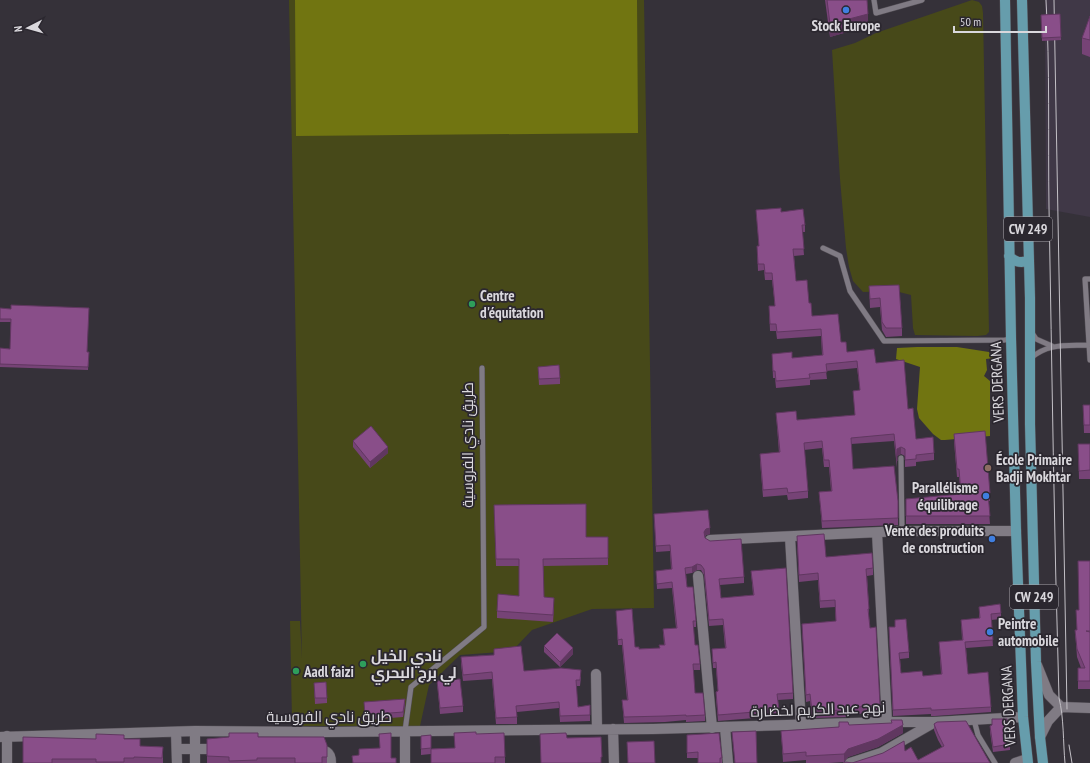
<svg xmlns="http://www.w3.org/2000/svg" width="1090" height="763" viewBox="0 0 1090 763" font-family="'PT Sans Narrow',Cairo,sans-serif">
  <style>
    .built { fill: #403847 }
    .green { fill: #474919 }
    .forest { fill: #717511 }
    .lines { fill: none; stroke-linecap: round; stroke-linejoin: round }
    .lane-casing { stroke: #524e55; stroke-width: 6 }
    .street-casing { stroke: #524e55; stroke-width: 11 }
    .secondary-casing { stroke: #524e55; stroke-width: 11 }
    .primary-casing { stroke: #524e55; stroke-width: 11 }
    .lane { stroke: #807b84; stroke-width: 5 }
    .street { stroke: #807b84; stroke-width: 10 }
    .secondary { stroke: #807b84; stroke-width: 10 }
    .primary { stroke: #669dac; stroke-width: 10 }
    .tram { stroke: #c3c0c6; stroke-width: 1 }
    .wall { fill: #764376 }
    .shaded-wall { fill: #603760 }
    .building { fill: #894e89; stroke: #603760 }
    .shop-dot { fill: #3f7fe0; stroke: #2b272f; stroke-width: 1.5 }
    .leisure-dot { fill: #2e9e5b; stroke: #2b272f; stroke-width: 1.5 }
    .education-dot { fill: #8d6e63; stroke: #2b272f; stroke-width: 1.5 }
    .labels { text-anchor: middle; dominant-baseline: central; stroke-width: 3.5; stroke-linejoin: round; paint-order: stroke }
    .shield { fill: #2b272f; stroke: #a6a3a9; stroke-width: 1 }
    .shield-label { font-size: 14px; font-weight: bold; fill: #dad8dd }
    .poi-label { font-size: 15px; font-weight: bold; fill: #dad8dd; stroke: #2b272f; text-anchor: start }
    .street-label { font-size: 15px; fill: #dad8dd; stroke: #2b272f }
  </style>
  <rect width="100%" height="100%" fill="#353139"/>
  <path class="built" d="M 1045,0 L 1090,0 L 1090,217 L 1046,209 Z"/>
  <path class="green" d="M 289,0 L 644,0 L 654,608 L 592,609 L 532,630 L 512,651 L 460,655 L 429,685 L 420,726 L 303,726 L 292,721 L 290,621 L 300,621 L 302,659 Z
    M 972,0 L 979,2 L 982,6 L 983,13 L 989,332 L 986,335 L 977,336 L 915,335 L 913,328 L 911,295 L 895,291 L 863,292 L 853,281 L 849,267 L 846,248 L 840,179 L 832,50 L 855,43 L 876,33 Z"/>
  <path class="forest" d="M 295,0 L 637,0 L 638,133 L 296,136 Z
    M 917,347 L 957,347 L 989,352 L 990,356 L 994,358 L 986,359 L 987,370 L 984,376 L 990,381 L 990,436 L 945,440 L 941,440 L 933,434 L 919,418 L 917,409 L 920,367 L 896,359 L 897,348 Z"/>
  <g class="lines">
    <defs>
      <path id="lane" d="M 874,0 L 876,13 L 922,0
        M 823,248 L 840,256 L 850,291 L 884,341 L 1005,340 L 1011,338
        M 1090,279 L 1085,279 L 1090,360
        M 1032,333 L 1036,339 L 1052,346
        M 1031,358 C 1048,343 1067,346 1088,345
        M 901,458 L 902,531
        M 974,720 L 978,735 L 995,763
        M 405,731 L 411,687 L 484,627 L 482,368"/>
      <path id="street" d="M 877,533 L 887,722
        M 790,537 L 801,724
        M 710,540 L 902,531 L 1016,531
        M 698,576 L 712,728
        M 596,674 L 597,729
        M 725,727 L 728,763
        M 177,749 L 221,749
        M 315,750 C 325,750 331,751 331,763
        M 7,763 L 7,736
        M 850,763 L 881,753 L 935,722"/>
      <path id="secondary" d="M 1037,665 L 1049,695 L 1061,707 L 1090,708
        M 613,729 L 614,763
        M 405,731 L 405,763
        M 176,732 L 177,763
        M 0,737 L 195,731 L 326,732 L 653,729 L 887,722 L 935,722 L 1023,717
        M 1040,737 L 1048,721 L 1061,707
        M 195,763 L 195,731
        M 1015,763 L 1027,759"/>
      <path id="primary" d="M 1005,0 L 1011,338 L 1016,531 L 1023,717 L 1028,763
        M 1022,0 L 1030,298 L 1030,424 L 1036,662 L 1040,737 L 1043,763
        M 1009,256 C 1015,262 1021,264 1029,260"/>
    </defs>
    <use href="#lane" class="lane-casing"/>
    <use href="#street" class="street-casing"/>
    <use href="#secondary" class="secondary-casing"/>
    <use href="#primary" class="primary-casing"/>
    <use href="#lane" class="lane"/>
    <use href="#street" class="street"/>
    <use href="#secondary" class="secondary"/>
    <use href="#primary" class="primary"/>
    <path class="tram" d="M 1046,0 C 1050,69 1048,138 1049,207 C 1052,370 1054,534 1059,698 C 1064,718 1063,742 1065,763
      M 1054,0 L 1067,709
      M 1069,745 L 1072,763"/>
  </g>
  <path class="wall" d="M 825,0 L 867,0 L 868,26 L 830,37 Z
    M 1060,14 L 1061,40 L 1042,41 L 1041,15 Z
    M 1090,16 L 1090,57 L 1082,54 L 1082,38 Z
    M 756,210 L 781,212 L 805,225 L 805,232 L 802,232 L 804,255 L 794,256 L 796,281 L 809,303 L 812,316 L 841,342 L 847,352 L 876,363 L 908,409 L 916,439 L 934,453 L 934,460 L 916,462 L 916,466 L 905,467 L 905,456 L 901,454 L 897,456 L 897,468 L 894,441 L 851,444 L 853,469 L 898,501 L 898,525 L 822,528 L 819,492 L 831,491 L 829,467 L 824,467 L 822,448 L 804,450 L 808,491 L 808,498 L 788,500 L 787,495 L 763,497 L 760,461 L 760,454 L 779,453 L 776,413 L 797,420 L 855,415 L 853,391 L 860,390 L 857,368 L 826,371 L 827,379 L 810,380 L 810,385 L 776,388 L 775,378 L 773,378 L 772,354 L 792,358 L 822,355 L 821,336 L 777,339 L 776,331 L 770,331 L 769,306 L 775,306 L 772,280 L 765,280 L 764,270 L 758,271 L 757,246 L 759,246 Z
    M 899,285 L 902,328 L 902,336 L 886,337 L 882,330 L 880,307 L 870,308 L 869,286 Z
    M 0,308 L 87,352 L 89,352 L 88,370 L 0,367 L 0,348 L 10,349 L 11,322 L 0,322 Z
    M 538,367 L 560,378 L 560,384 L 539,385 Z
    M 1083,405 L 1090,405 L 1090,433 L 1084,433 Z
    M 954,434 L 990,493 L 990,501 L 988,501 L 990,524 L 906,524 L 906,499 L 961,494 L 959,477 L 957,477 L 954,442 Z
    M 353,441 L 388,453 L 370,468 L 353,447 Z
    M 1078,444 L 1090,444 L 1090,479 L 1079,479 Z
    M 494,512 L 586,537 L 608,537 L 608,565 L 543,566 L 544,597 L 554,605 L 553,622 L 497,618 L 497,611 L 519,596 L 519,566 L 496,566 Z
    M 654,514 L 710,534 L 706,535 L 705,537 L 705,538 L 744,577 L 744,583 L 720,585 L 721,598 L 753,595 L 751,571 L 793,693 L 793,699 L 778,700 L 779,716 L 718,721 L 716,697 L 716,692 L 718,691 L 716,668 L 713,668 L 712,649 L 725,648 L 723,625 L 709,626 L 704,575 L 701,570 L 697,570 L 692,573 L 686,574 L 687,587 L 696,621 L 696,627 L 693,627 L 695,645 L 700,664 L 700,670 L 693,670 L 695,693 L 705,715 L 705,721 L 686,722 L 686,720 L 665,722 L 624,723 L 622,700 L 627,700 L 622,645 L 618,645 L 616,611 L 635,647 L 639,649 L 659,648 L 664,645 L 663,629 L 676,628 L 672,588 L 657,589 L 656,571 L 671,569 L 670,551 L 656,552 Z
    M 797,536 L 826,557 L 873,568 L 873,575 L 867,576 L 869,609 L 869,616 L 870,628 L 880,705 L 880,712 L 847,715 L 847,717 L 812,718 L 810,701 L 806,702 L 802,624 L 836,621 L 835,607 L 820,608 L 818,580 L 799,582 Z
    M 1090,561 L 1090,689 L 1078,689 L 1078,668 L 1081,668 L 1077,657 L 1075,630 L 1077,630 L 1079,610 Z
    M 979,607 L 1001,613 L 1001,619 L 991,620 L 993,646 L 966,648 L 968,674 L 991,707 L 991,712 L 935,716 L 931,716 L 931,714 L 893,716 L 889,627 L 895,627 L 895,620 L 909,652 L 909,658 L 900,659 L 901,673 L 923,676 L 941,674 L 939,642 L 962,640 L 961,620 L 979,618 Z
    M 544,646 L 573,654 L 560,667 L 544,652 Z
    M 494,649 L 524,671 L 581,677 L 580,686 L 576,686 L 578,707 L 590,705 L 590,721 L 560,722 L 559,708 L 517,712 L 517,724 L 496,724 L 492,679 L 463,681 L 461,664 L 461,657 L 494,655 Z
    M 437,681 L 463,706 L 463,712 L 440,714 Z
    M 314,683 L 327,698 L 327,703 L 315,704 Z
    M 364,702 L 405,705 L 403,717 L 365,720 Z
    M 992,719 L 1010,744 L 1010,750 L 993,752 L 990,732 L 990,726 L 992,726 Z
    M 934,724 L 990,763 L 852,763 L 905,751 L 918,760 L 942,747 L 938,740 L 934,730 Z
    M 849,725 L 903,733 L 878,747 L 848,757 L 844,762 L 829,763 L 806,763 L 806,760 L 783,762 L 781,731 L 839,727 Z
    M 732,732 L 757,763 L 735,763 Z
    M 476,734 L 505,757 L 505,763 L 431,763 L 431,754 L 421,755 L 421,736 L 431,735 L 431,749 L 454,748 Z
    M 687,735 L 722,758 L 722,763 L 698,763 L 698,758 L 687,758 Z
    M 258,737 L 327,745 L 327,763 L 207,763 L 207,739 Z
    M 96,739 L 124,739 L 140,746 L 163,747 L 163,763 L 23,763 Z"/>
  <path class="shaded-wall" d="M 868,14 L 868,26 L 830,37 L 830,24 Z
    M 388,447 L 388,453 L 370,468 L 370,462 Z
    M 901,447 L 901,454 L 897,456 L 897,468 L 897,449 Z
    M 710,528 L 710,534 L 706,535 L 704,537 L 704,532 L 706,529 Z
    M 697,564 L 697,570 L 692,573 L 692,567 Z
    M 554,598 L 554,605 L 553,622 L 553,615 Z
    M 573,648 L 573,654 L 560,667 L 560,662 Z
    M 405,699 L 405,705 L 403,717 L 403,712 Z
    M 903,725 L 903,733 L 878,747 L 848,757 L 844,762 L 844,754 L 848,749 Z"/>
  <path class="building" d="M 827,0 L 867,0 L 868,14 L 830,24 Z
    M 1060,14 L 1061,37 L 1042,38 L 1041,15 Z
    M 1090,16 L 1090,40 L 1082,38 Z
    M 781,208 L 781,212 L 803,209 L 805,225 L 802,225 L 804,249 L 793,249 L 796,281 L 807,280 L 809,303 L 811,303 L 812,316 L 838,314 L 841,342 L 846,342 L 847,352 L 874,349 L 876,363 L 904,360 L 908,409 L 913,408 L 916,439 L 933,437 L 934,453 L 916,455 L 916,459 L 905,460 L 905,449 L 901,447 L 897,449 L 897,461 L 894,434 L 851,438 L 853,469 L 894,466 L 898,501 L 898,518 L 822,521 L 819,492 L 832,491 L 829,460 L 824,460 L 822,441 L 804,443 L 808,491 L 788,493 L 787,488 L 763,490 L 760,454 L 780,452 L 776,413 L 796,411 L 797,420 L 855,415 L 853,391 L 860,390 L 857,361 L 826,364 L 827,372 L 809,374 L 810,378 L 776,381 L 775,371 L 773,371 L 772,354 L 792,352 L 792,358 L 823,355 L 821,329 L 777,332 L 776,324 L 770,324 L 769,306 L 775,306 L 772,273 L 765,273 L 764,264 L 758,264 L 757,246 L 759,246 L 756,210 Z
    M 899,285 L 902,328 L 886,328 L 882,322 L 880,298 L 870,299 L 869,286 Z
    M 11,305 L 89,308 L 87,352 L 89,352 L 88,367 L 0,364 L 0,348 L 10,349 L 11,319 L 0,319 L 0,308 L 11,309 Z
    M 559,365 L 560,378 L 539,379 L 538,367 Z
    M 1083,405 L 1090,405 L 1090,425 L 1084,425 Z
    M 371,426 L 388,447 L 370,462 L 353,441 Z
    M 985,431 L 990,493 L 988,493 L 990,516 L 906,516 L 906,499 L 961,494 L 959,469 L 957,469 L 954,434 Z
    M 1078,444 L 1090,444 L 1090,470 L 1079,471 Z
    M 586,504 L 586,537 L 608,537 L 608,558 L 543,559 L 544,597 L 554,598 L 553,615 L 497,611 L 498,594 L 519,596 L 519,559 L 496,559 L 494,505 Z
    M 708,510 L 710,528 L 706,529 L 704,532 L 705,538 L 710,541 L 741,539 L 744,577 L 719,579 L 721,598 L 754,595 L 751,571 L 786,568 L 793,693 L 777,694 L 779,710 L 718,715 L 716,692 L 718,691 L 716,662 L 713,663 L 712,649 L 726,648 L 723,619 L 709,620 L 704,569 L 701,565 L 697,564 L 692,567 L 685,568 L 687,587 L 693,587 L 696,621 L 693,621 L 695,645 L 698,645 L 700,664 L 693,664 L 695,693 L 703,693 L 705,715 L 686,716 L 686,715 L 665,716 L 624,717 L 622,700 L 628,700 L 622,639 L 618,640 L 616,611 L 632,609 L 635,647 L 639,647 L 639,649 L 660,648 L 659,645 L 665,645 L 663,629 L 677,628 L 672,582 L 657,584 L 656,571 L 672,569 L 670,545 L 656,546 L 654,514 Z
    M 824,534 L 826,557 L 872,553 L 873,568 L 866,569 L 869,609 L 868,609 L 870,628 L 876,627 L 880,705 L 847,708 L 847,710 L 812,711 L 810,694 L 806,695 L 802,624 L 836,621 L 835,600 L 820,601 L 818,573 L 799,575 L 797,536 Z
    M 1078,561 L 1090,561 L 1090,631 L 1086,631 L 1090,632 L 1090,681 L 1078,681 L 1078,668 L 1085,668 L 1077,649 L 1075,630 L 1077,630 L 1076,610 L 1079,610 Z
    M 1000,604 L 1001,613 L 991,614 L 993,640 L 965,642 L 968,674 L 988,672 L 991,707 L 935,710 L 931,710 L 931,708 L 893,710 L 889,627 L 895,627 L 895,620 L 906,619 L 909,652 L 899,653 L 901,673 L 922,671 L 923,676 L 942,674 L 939,642 L 963,640 L 961,620 L 980,618 L 979,607 Z
    M 557,633 L 573,648 L 560,662 L 544,646 Z
    M 521,646 L 524,671 L 561,668 L 581,670 L 580,680 L 576,680 L 578,707 L 590,705 L 590,715 L 560,716 L 559,702 L 516,706 L 517,717 L 496,718 L 492,672 L 463,675 L 461,657 L 494,655 L 494,649 Z
    M 460,679 L 463,706 L 440,708 L 437,681 Z
    M 326,682 L 327,698 L 315,698 L 314,683 Z
    M 405,699 L 403,712 L 365,715 L 364,702 Z
    M 992,719 L 1007,719 L 1010,744 L 993,747 L 990,726 L 992,725 Z
    M 891,720 L 902,720 L 903,725 L 878,739 L 848,749 L 844,754 L 806,756 L 806,752 L 783,754 L 781,731 L 839,727 L 839,722 L 848,722 L 849,725 L 892,723 Z
    M 966,721 L 990,763 L 852,763 L 883,753 L 904,741 L 905,751 L 911,747 L 918,760 L 944,746 L 938,734 L 934,724 L 937,722 Z
    M 756,731 L 757,763 L 735,763 L 732,732 Z
    M 476,732 L 476,734 L 504,733 L 505,757 L 495,757 L 495,763 L 431,763 L 431,749 L 455,748 L 454,733 Z
    M 229,733 L 258,733 L 258,737 L 324,737 L 327,745 L 327,757 L 322,757 L 322,763 L 295,763 L 295,758 L 257,758 L 257,760 L 229,761 L 229,757 L 207,756 L 207,739 L 229,737 Z
    M 391,733 L 391,758 L 396,758 L 396,763 L 353,763 L 352,756 L 359,755 L 359,749 L 380,748 L 379,734 Z
    M 566,733 L 567,738 L 601,737 L 602,757 L 601,757 L 601,763 L 541,763 L 540,734 Z
    M 719,733 L 722,758 L 720,758 L 720,763 L 698,763 L 698,752 L 687,753 L 687,735 Z
    M 96,734 L 124,735 L 124,739 L 140,739 L 140,746 L 163,747 L 162,758 L 134,757 L 134,758 L 124,758 L 124,762 L 96,762 L 96,759 L 52,759 L 52,763 L 23,763 L 23,737 L 96,739 Z
    M 431,735 L 431,748 L 421,749 L 421,736 Z
    M 654,741 L 655,763 L 628,763 L 627,742 Z
    M 846,762 L 852,763 L 843,763 Z"/>
  <g class="shop-dot">
    <circle cx="846" cy="10" r="4"/>
    <circle cx="986" cy="496" r="4"/>
    <circle cx="992" cy="539" r="4"/>
    <circle cx="990" cy="632" r="4"/>
  </g>
  <g class="leisure-dot">
    <circle cx="472" cy="304" r="4"/>
    <circle cx="363" cy="664" r="4"/>
    <circle cx="296" cy="671" r="4"/>
  </g>
  <circle class="education-dot" cx="988" cy="468" r="4"/>
  <g class="labels">
    <g class="shield">
      <rect x="1004" y="217" width="48" height="24" rx="3"/>
      <rect x="1010" y="585" width="48" height="24" rx="3"/>
    </g>
    <g class="shield-label">
      <text x="1028" y="229">CW 249</text>
      <text x="1034" y="597">CW 249</text>
    </g>
    <g class="poi-label">
      <text x="846" y="25" text-anchor="middle">Stock Europe</text>
      <text x="480" y="295">Centre<tspan x="480" dy="17">d'équitation</tspan></text>
      <text x="996" y="459">École Primaire<tspan x="996" dy="17">Badji Mokhtar</tspan></text>
      <text x="978" y="487" text-anchor="end">Parallélisme<tspan x="978" dy="17">équilibrage</tspan></text>
      <text x="984" y="530" text-anchor="end">Vente des produits<tspan x="984" dy="17">de construction</tspan></text>
      <text x="998" y="623">Peintre<tspan x="998" dy="17">automobile</tspan></text>
      <text x="371" y="655">نادي الخيل<tspan x="371" dy="17">لي برج البحري</tspan></text>
      <text x="304" y="671">Aadl faizi</text>
    </g>
    <g class="street-label">
      <text transform="translate(997 382) rotate(-92)">VERS DERGANA</text>
      <text transform="translate(467 445) rotate(-90)">طريق نادي الفروسية</text>
      <text transform="translate(1008 706) rotate(-93)">VERS DERGANA</text>
      <text transform="translate(818 709) rotate(-2)">نهج عبد الكريم لخضارة</text>
      <text x="329" y="716">طريق نادي الفروسية</text>
    </g>
  </g>
  <g transform="translate(28 28) rotate(264)" stroke="#2b272f" stroke-width="3" paint-order="stroke">
  <path d="M0-3L7 15L0 10L-7 15Z" fill="#dad8dd"/>
  <text y="-6" font-size="11" font-weight="bold" text-anchor="middle" fill="#dad8dd">N</text>
  </g>
  <path d="M954 26v6h92v-6" fill="none" stroke="#dad8dd" stroke-width="2"/>
  <text x="960" y="26" font-size="12" fill="#dad8dd" stroke="#2b272f" stroke-width="3" paint-order="stroke">50 m</text>
</svg>
